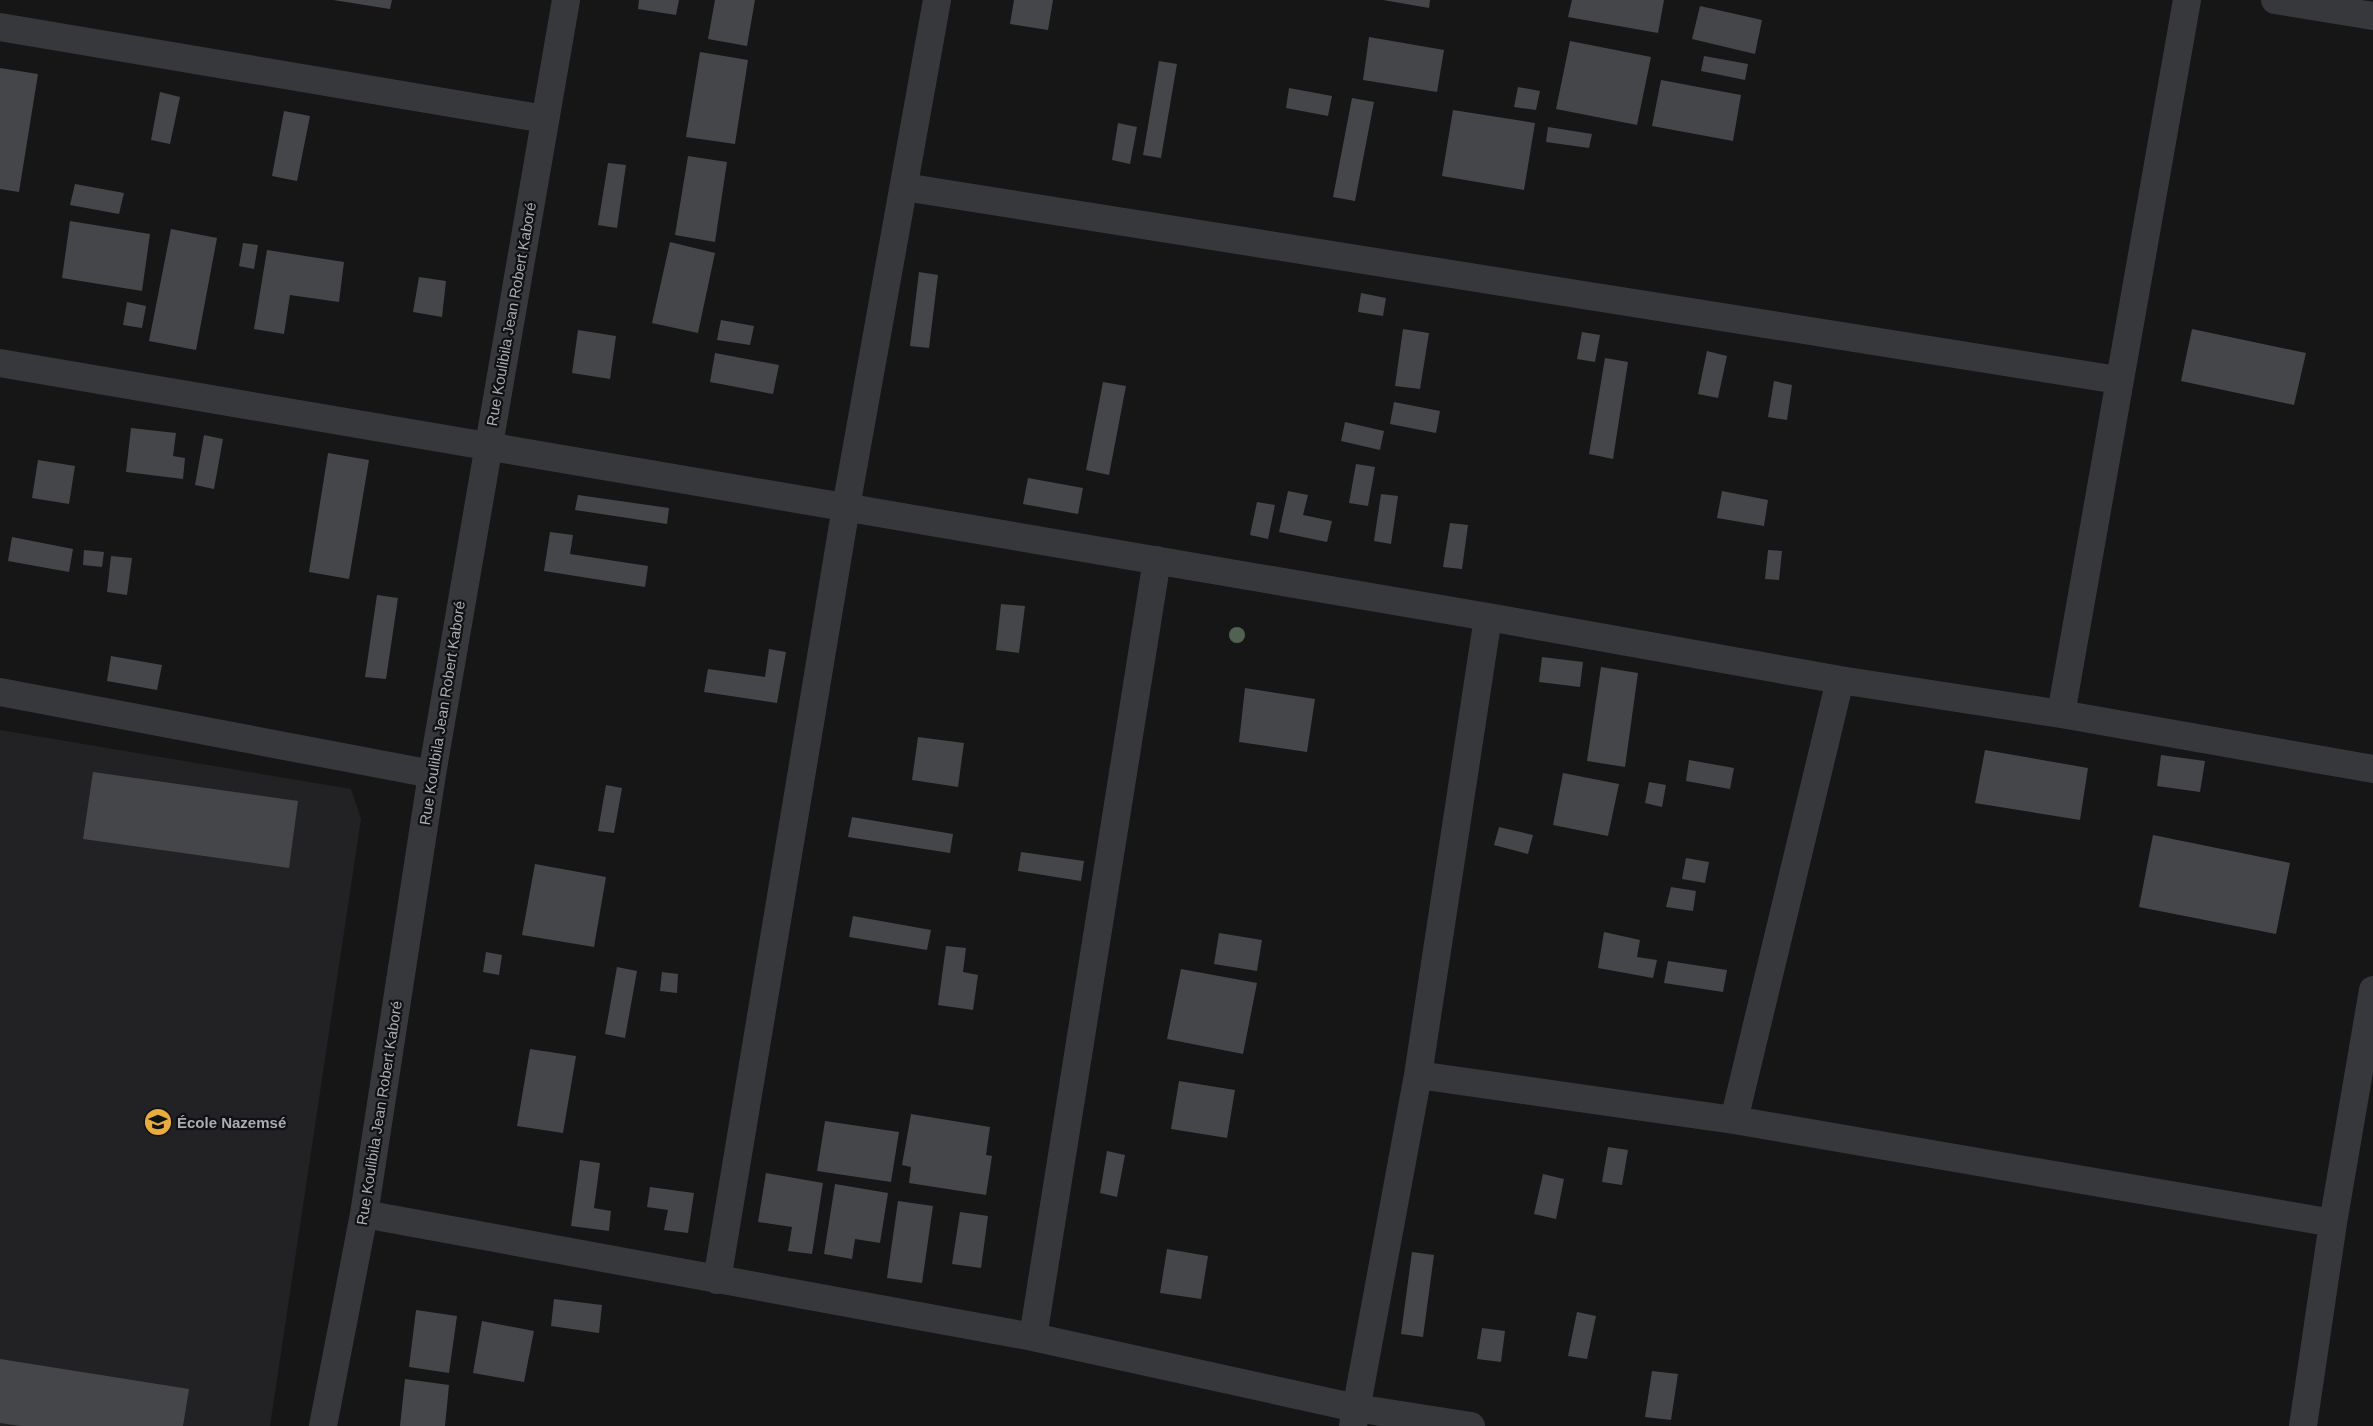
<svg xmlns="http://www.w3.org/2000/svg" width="2373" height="1426" viewBox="0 0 2373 1426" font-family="Arial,sans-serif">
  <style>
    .built { fill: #222224 }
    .building { fill: #45464a }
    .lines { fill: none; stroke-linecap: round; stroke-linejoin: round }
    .street { stroke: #37383c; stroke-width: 28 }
    .tree { fill: #516252 }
    .labels { text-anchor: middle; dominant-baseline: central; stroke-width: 4.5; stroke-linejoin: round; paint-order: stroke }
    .street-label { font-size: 15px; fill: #a8adb7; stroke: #111112 }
    .poi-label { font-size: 15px; font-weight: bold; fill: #a8adb7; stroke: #111112; text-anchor: start }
  </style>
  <rect width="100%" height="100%" fill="#161617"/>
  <path class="built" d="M 0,730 L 351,789 L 361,819 L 270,1426 L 0,1426 Z"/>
  <path class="building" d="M 333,0 L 392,0 L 390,9 Z
    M 639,0 L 679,0 L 676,15 L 638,9 Z
    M 715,0 L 755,0 L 747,46 L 708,39 Z
    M 1014,0 L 1053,0 L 1048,30 L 1010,24 Z
    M 1383,0 L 1430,0 L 1429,8 Z
    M 1572,0 L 1664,0 L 1658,33 L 1568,17 Z
    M 1700,6 L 1762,20 L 1755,54 L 1692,39 Z
    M 1369,37 L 1444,50 L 1437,92 L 1363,80 Z
    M 1570,41 L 1651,57 L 1637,125 L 1556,109 Z
    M 700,52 L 748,60 L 735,144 L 686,137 Z
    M 1704,56 L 1748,64 L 1745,80 L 1701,71 Z
    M 1159,61 L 1177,64 L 1161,158 L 1143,155 Z
    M 0,68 L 38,74 L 19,192 L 0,189 Z
    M 1661,80 L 1741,95 L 1733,141 L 1652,126 Z
    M 1518,87 L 1540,91 L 1536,110 L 1514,107 Z
    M 1289,88 L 1332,96 L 1328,116 L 1286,108 Z
    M 160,92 L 180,97 L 170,144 L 151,140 Z
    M 1352,98 L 1374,102 L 1355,201 L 1333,197 Z
    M 1453,110 L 1535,123 L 1524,190 L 1442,176 Z
    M 284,111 L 310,116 L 297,181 L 272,176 Z
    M 1118,123 L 1137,127 L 1130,164 L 1112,160 Z
    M 1548,127 L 1592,134 L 1589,148 L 1546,142 Z
    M 688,156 L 727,162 L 715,242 L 675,235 Z
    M 608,163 L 626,165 L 617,228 L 598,225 Z
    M 75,184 L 124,193 L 119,214 L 70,205 Z
    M 70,221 L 150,234 L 142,291 L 62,278 Z
    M 171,229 L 217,238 L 196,350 L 149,341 Z
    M 670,242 L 715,253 L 698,333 L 652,323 Z
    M 243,243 L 258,245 L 254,269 L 239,266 Z
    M 267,250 L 344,262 L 339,302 L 290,295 L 284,334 L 254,329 Z
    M 919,272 L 938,275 L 929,348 L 910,346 Z
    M 419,277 L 446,281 L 442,317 L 413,312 Z
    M 1361,293 L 1386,298 L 1383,316 L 1358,312 Z
    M 127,302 L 146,306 L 142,328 L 123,325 Z
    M 721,320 L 754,326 L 750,345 L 717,340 Z
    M 1403,329 L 1429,333 L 1420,389 L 1395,386 Z
    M 2192,329 L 2306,353 L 2294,405 L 2181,381 Z
    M 578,330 L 616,336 L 610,379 L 572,373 Z
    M 1582,332 L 1600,335 L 1595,362 L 1577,359 Z
    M 1707,351 L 1727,356 L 1718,398 L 1698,394 Z
    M 715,353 L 779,365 L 773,394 L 710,382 Z
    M 1605,358 L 1628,362 L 1613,459 L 1589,454 Z
    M 1774,381 L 1792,385 L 1787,420 L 1768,417 Z
    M 1103,382 L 1126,386 L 1109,475 L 1086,470 Z
    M 1394,402 L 1440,411 L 1436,433 L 1390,424 Z
    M 1345,422 L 1384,431 L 1380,450 L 1341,441 Z
    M 131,428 L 176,433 L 173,456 L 185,458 L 183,479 L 126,472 Z
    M 204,435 L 223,439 L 214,489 L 195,485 Z
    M 328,453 L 369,460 L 349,579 L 309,572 Z
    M 38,460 L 75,466 L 69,504 L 32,498 Z
    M 1356,464 L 1375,467 L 1368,506 L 1349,503 Z
    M 1028,478 L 1083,488 L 1078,514 L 1023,504 Z
    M 1288,491 L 1308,495 L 1303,515 L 1332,521 L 1327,542 L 1279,532 Z
    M 1722,491 L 1768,500 L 1764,526 L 1717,518 Z
    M 1381,494 L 1398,496 L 1391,544 L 1374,541 Z
    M 578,495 L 669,508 L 667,524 L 575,510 Z
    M 1257,502 L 1275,505 L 1268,539 L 1250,535 Z
    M 1450,523 L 1468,525 L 1462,569 L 1443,567 Z
    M 550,532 L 573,535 L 570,554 L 648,566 L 645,587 L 544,571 Z
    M 12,537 L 73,549 L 69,572 L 8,561 Z
    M 84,550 L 104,552 L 102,567 L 83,565 Z
    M 1768,550 L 1782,551 L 1779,580 L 1765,579 Z
    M 111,556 L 132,558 L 127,595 L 107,592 Z
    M 377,595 L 398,598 L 386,679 L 365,677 Z
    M 1001,604 L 1025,606 L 1019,653 L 996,650 Z
    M 769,649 L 786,652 L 777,703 L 704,692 L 708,669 L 765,677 Z
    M 111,656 L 162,665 L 157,690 L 107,681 Z
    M 1542,657 L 1583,662 L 1580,687 L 1539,682 Z
    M 1601,667 L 1638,673 L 1625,767 L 1587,761 Z
    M 1245,688 L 1315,699 L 1307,752 L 1239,742 Z
    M 918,737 L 964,743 L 958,787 L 912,780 Z
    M 1985,750 L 2088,768 L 2080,820 L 1975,803 Z
    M 2161,755 L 2205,761 L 2200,792 L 2157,786 Z
    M 1689,760 L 1734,768 L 1730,789 L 1686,781 Z
    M 93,772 L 298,801 L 289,868 L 83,839 Z
    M 1563,773 L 1619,784 L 1608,836 L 1553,825 Z
    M 1649,782 L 1666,785 L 1662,807 L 1645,803 Z
    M 606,785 L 622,788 L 614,833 L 598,831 Z
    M 852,817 L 953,834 L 950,853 L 848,837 Z
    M 1499,827 L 1533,835 L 1528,854 L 1494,845 Z
    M 2153,835 L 2290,863 L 2276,934 L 2139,907 Z
    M 1021,852 L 1084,861 L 1081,881 L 1018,871 Z
    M 1686,858 L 1709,862 L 1705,883 L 1682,879 Z
    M 535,864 L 606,877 L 594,947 L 522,935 Z
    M 1671,887 L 1696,891 L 1693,911 L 1666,907 Z
    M 853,916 L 931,930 L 927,950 L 849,937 Z
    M 1604,932 L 1640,940 L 1637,957 L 1657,960 L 1653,978 L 1598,968 Z
    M 1219,933 L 1262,940 L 1257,971 L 1214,964 Z
    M 946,946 L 966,948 L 963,972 L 978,975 L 973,1010 L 938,1005 Z
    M 486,952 L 502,955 L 499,975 L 483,972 Z
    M 1668,961 L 1727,970 L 1723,992 L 1664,983 Z
    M 617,967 L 637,971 L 625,1038 L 605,1034 Z
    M 1181,969 L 1257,983 L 1243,1054 L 1167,1039 Z
    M 662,972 L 678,974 L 677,993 L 660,991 Z
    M 530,1049 L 576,1056 L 563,1133 L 517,1126 Z
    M 1179,1081 L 1235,1090 L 1227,1138 L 1171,1129 Z
    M 911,1114 L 990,1127 L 986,1155 L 992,1156 L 986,1195 L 909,1183 L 911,1167 L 902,1165 Z
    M 825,1121 L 899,1132 L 891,1182 L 817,1171 Z
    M 1608,1147 L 1628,1150 L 1622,1185 L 1602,1182 Z
    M 1107,1151 L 1125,1155 L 1117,1197 L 1100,1193 Z
    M 580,1160 L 600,1163 L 594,1208 L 611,1211 L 609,1231 L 571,1226 Z
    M 766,1173 L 823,1183 L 812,1254 L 788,1251 L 792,1227 L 758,1222 Z
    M 1543,1174 L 1564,1179 L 1556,1219 L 1534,1214 Z
    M 835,1184 L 888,1193 L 880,1243 L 855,1239 L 852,1259 L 824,1254 Z
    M 650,1187 L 694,1193 L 688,1233 L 664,1230 L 668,1210 L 647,1207 Z
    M 898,1201 L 933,1206 L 922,1283 L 887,1278 Z
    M 960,1212 L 988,1216 L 981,1268 L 952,1264 Z
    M 1167,1249 L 1208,1256 L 1201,1299 L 1160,1293 Z
    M 1412,1252 L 1434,1255 L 1423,1337 L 1401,1334 Z
    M 554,1299 L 602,1305 L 599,1333 L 551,1326 Z
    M 416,1310 L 457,1316 L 449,1373 L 409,1367 Z
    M 1577,1312 L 1596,1316 L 1587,1359 L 1568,1356 Z
    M 482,1321 L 534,1331 L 524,1382 L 473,1373 Z
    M 1482,1328 L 1505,1331 L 1501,1362 L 1477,1359 Z
    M 0,1359 L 189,1389 L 183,1426 L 21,1426 L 0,1423 Z
    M 1652,1371 L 1678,1374 L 1671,1420 L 1645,1417 Z
    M 405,1379 L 449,1385 L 445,1426 L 400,1426 Z"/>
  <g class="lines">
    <path class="street" d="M 2275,0 L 2373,16
      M 0,27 L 545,119
      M 904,187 L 2118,380
      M 0,363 L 1488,617 L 1840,680 L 2061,714 L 2373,769
      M 0,692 L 432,774
      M 2061,714 L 2187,0
      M 1418,1075 L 1734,1120 L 2333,1223
      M 1734,1120 L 1840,680
      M 364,1214 L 1033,1337 L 1356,1408 L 1471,1426
      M 717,1280 L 846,507 L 937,0
      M 1033,1337 L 1157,560
      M 323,1426 L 364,1214 L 432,774 L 566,0
      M 1353,1426 L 1418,1075 L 1488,617
      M 2303,1426 L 2333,1223 L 2373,990"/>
  </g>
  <circle class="tree" cx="1237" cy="635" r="8"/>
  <defs>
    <symbol id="school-disc" viewBox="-11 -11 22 22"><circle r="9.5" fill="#e7ab3e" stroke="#111112"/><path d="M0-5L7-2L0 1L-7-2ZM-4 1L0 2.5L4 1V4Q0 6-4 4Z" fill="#111"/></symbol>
  </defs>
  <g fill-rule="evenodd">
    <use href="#school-disc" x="142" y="1106" width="32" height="32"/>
  </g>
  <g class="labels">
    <g class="street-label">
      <text transform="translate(511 314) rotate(-80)">Rue Koulibila Jean Robert Kaboré</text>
      <text transform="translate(442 713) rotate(-81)">Rue Koulibila Jean Robert Kaboré</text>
      <text transform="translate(379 1113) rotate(-81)">Rue Koulibila Jean Robert Kaboré</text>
    </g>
    <g class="poi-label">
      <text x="177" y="1122">École Nazemsé</text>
    </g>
  </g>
</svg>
